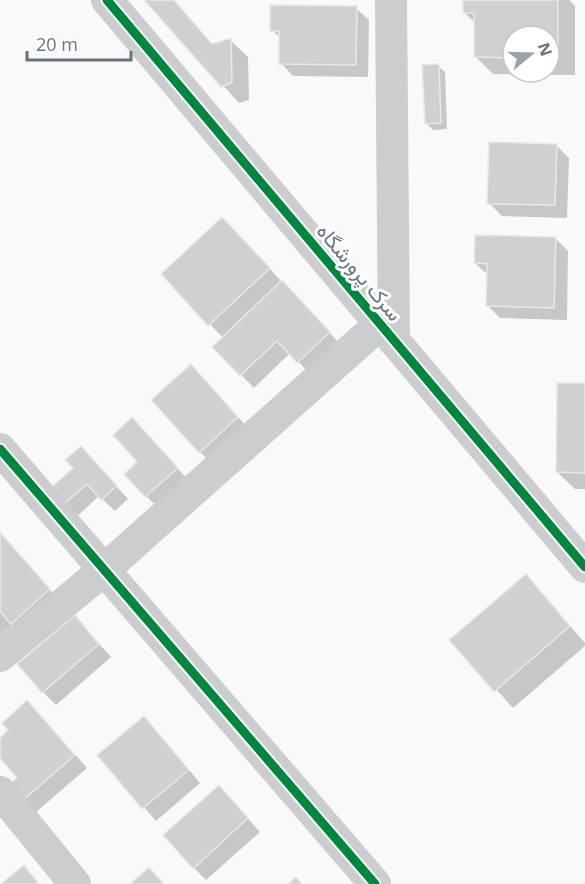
<svg xmlns="http://www.w3.org/2000/svg" width="585" height="884" viewBox="0 0 585 884" font-family="'Open Sans',Vazirmatn,sans-serif">
  <style>
    .shadow { fill: #0003; fill-rule: evenodd }
    .building { fill: #ced0d1; stroke: #e8e8e8; stroke-width: 1.5 }
    .lines { fill: none; stroke-linecap: round; stroke-linejoin: round }
    .minor { stroke: #cccdce; stroke-width: 32 }
    .cycleway-casing { stroke: #fff; stroke-width: 13 }
    .cycleway { stroke: #00873e; stroke-width: 9 }
    .labels { text-anchor: middle; dominant-baseline: central; stroke-width: 6; stroke-linejoin: round; paint-order: stroke }
    .street-label { font-size: 21px; fill: #677380; stroke: #fff }
  </style>
  <rect width="100%" height="100%" fill="#f9f9f9"/>
  <path class="shadow" d="M 146,0 L 174,0 L 213,45 L 230,40 L 248,57 L 249,100 L 239,103 Z
    M 464,0 L 569,0 L 575,6 L 575,75 L 493,74 L 476,57 L 476,24 L 464,12 ZM 513,36 L 549,36 L 549,72 L 513,72 Z
    M 356,8 L 369,20 L 368,77 L 293,76 L 281,63 L 281,39 L 272,30 Z
    M 438,66 L 445,72 L 447,129 L 433,130 L 426,123 Z
    M 556,145 L 569,158 L 567,218 L 502,216 L 489,203 Z
    M 240,237 L 342,346 L 311,375 L 290,353 L 254,388 L 214,347 L 223,338 L 163,274 Z
    M 556,239 L 568,251 L 567,320 L 500,318 L 487,305 L 488,275 L 475,263 Z
    M 203,379 L 250,430 L 212,464 L 200,452 Z
    M 585,385 L 585,489 L 575,489 L 557,472 Z
    M 145,432 L 189,481 L 159,508 L 146,496 L 139,462 Z
    M 94,461 L 128,499 L 115,511 L 99,496 L 72,521 L 59,508 L 75,468 Z
    M 0,533 L 66,608 L 29,640 L 13,624 L 0,635 Z
    M 526,576 L 585,643 L 585,646 L 513,708 L 452,640 Z
    M 75,617 L 111,657 L 56,705 L 43,692 Z
    M 40,715 L 87,768 L 35,813 L 23,801 L 19,778 L 0,755 L 0,740 Z
    M 156,731 L 200,783 L 156,821 L 99,755 Z
    M 231,800 L 260,832 L 206,880 L 194,868 Z"/>
  <path class="building" d="M 144,0 L 174,0 L 212,44 L 231,38 L 232,82 L 221,87 Z
    M 463,0 L 558,0 L 558,58 L 549,58 L 549,36 L 513,36 L 513,58 L 474,57 L 474,13 L 463,13 Z
    M 270,5 L 357,6 L 356,65 L 279,64 L 279,31 L 270,31 Z
    M 439,64 L 441,123 L 425,124 L 422,65 Z
    M 489,142 L 557,144 L 555,205 L 487,204 Z
    M 222,217 L 270,268 L 208,326 L 161,274 Z
    M 475,235 L 556,237 L 554,308 L 486,306 L 487,264 L 474,263 Z
    M 282,280 L 330,332 L 297,363 L 277,341 L 240,376 L 212,347 Z
    M 191,364 L 238,417 L 199,453 L 151,400 Z
    M 557,383 L 585,383 L 585,473 L 556,472 Z
    M 132,417 L 178,468 L 145,497 L 124,474 L 137,462 L 113,435 Z
    M 81,446 L 117,486 L 101,500 L 87,484 L 58,509 L 44,494 L 73,468 L 65,460 Z
    M 0,532 L 50,589 L 11,624 L 0,611 Z
    M 526,574 L 570,626 L 494,692 L 449,640 Z
    M 75,615 L 99,644 L 42,693 L 17,664 Z
    M 27,700 L 75,755 L 21,802 L 7,786 L 17,778 L 0,758 L 0,738 L 8,730 L 2,723 Z
    M 144,716 L 189,770 L 142,809 L 97,755 Z
    M 219,785 L 248,818 L 193,869 L 163,835 Z
    M 24,865 L 39,884 L 1,884 Z
    M 149,867 L 164,884 L 130,884 Z
    M 296,877 L 302,884 L 288,884 Z"/>
  <g class="lines">
    <path class="minor" d="M 107,0 L 585,567
      M 391,0 L 394,341
      M 0,449 L 375,884
      M 0,656 L 105,569 L 380,324
      M 0,792 L 75,884"/>
    <defs>
      <path id="cycleway" d="M 107,0 L 585,567
        M 0,449 L 375,884"/>
    </defs>
    <use href="#cycleway" class="cycleway-casing"/>
    <use href="#cycleway" class="cycleway"/>
  </g>
  <g class="labels">
    <g class="street-label">
      <text transform="translate(360 272) rotate(50)">سرک پرورشگاه</text>
    </g>
  </g>
  <g transform="translate(531 54) rotate(71)"><circle r="28" fill="#ffffff" stroke="#c2c7cc" stroke-width="1.5"/>
  <path d="M0-4.5L10 22L0 15L-10 22Z" fill="#9aa2aa"/>
  <text y="-9" font-size="16" font-weight="bold" text-anchor="middle" fill="#677380">N</text>
  </g>
  <path d="M27 51v9h104v-9" fill="none" stroke="#677380" stroke-width="3"/>
  <text x="36" y="51" font-size="18" fill="#677380" stroke="#ffffff" stroke-width="4.5" paint-order="stroke">20 m</text>
</svg>
